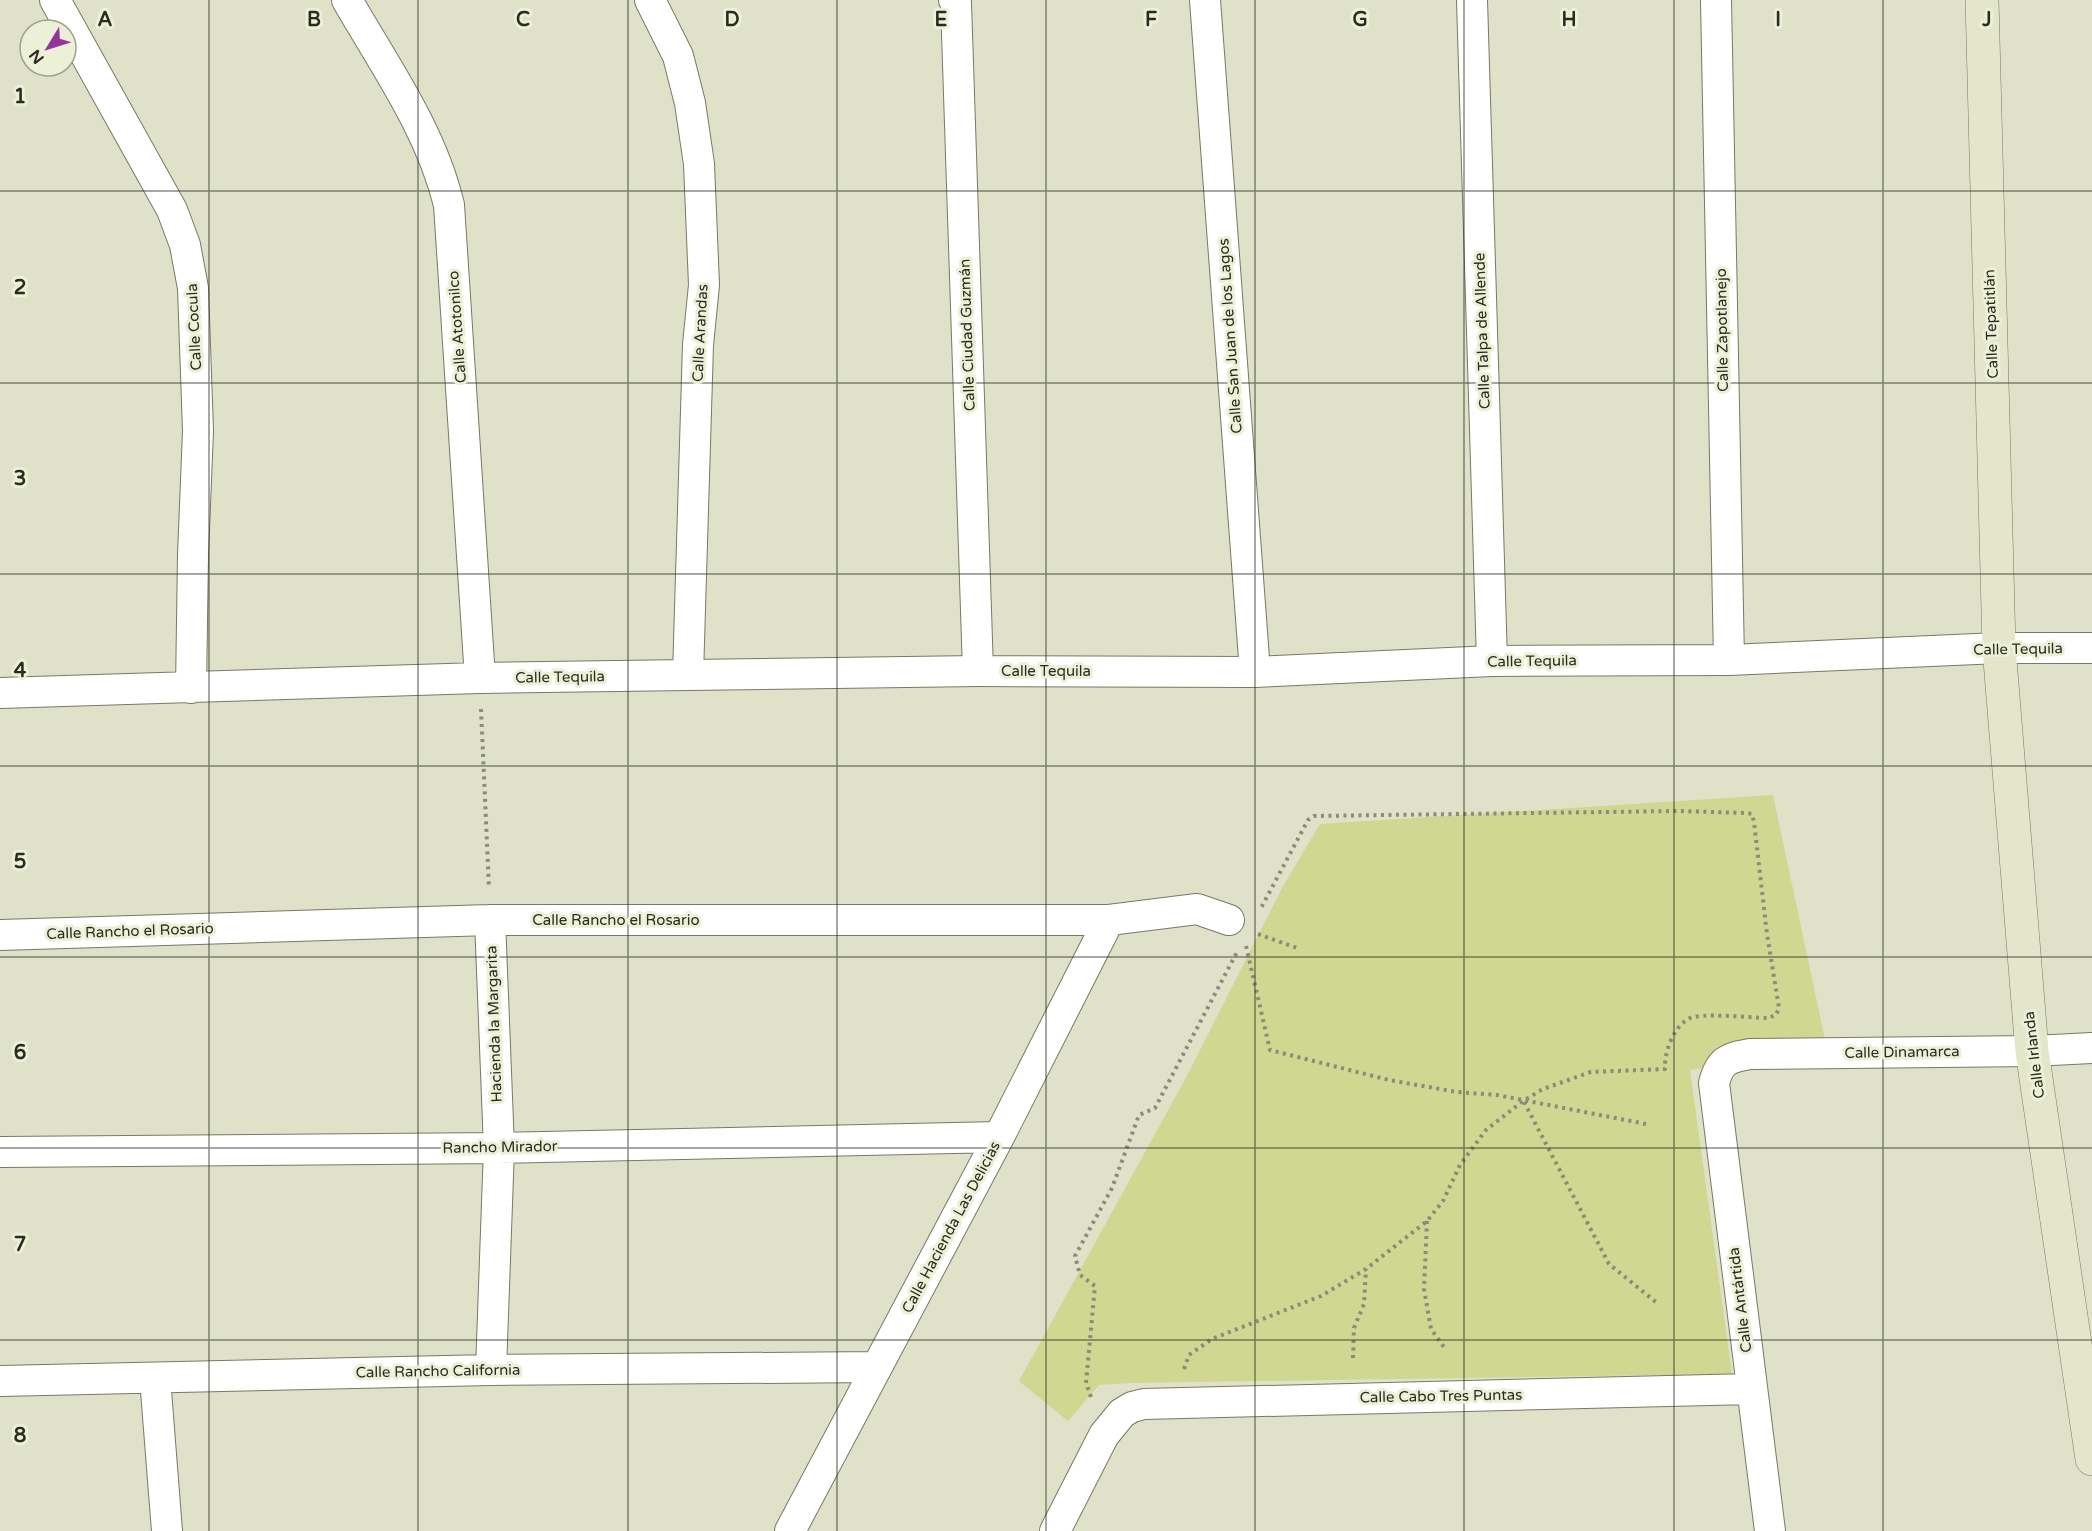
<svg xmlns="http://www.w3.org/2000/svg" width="2092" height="1531" viewBox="0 0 2092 1531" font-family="'Varela Round',sans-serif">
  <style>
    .green { fill: #cfd791 }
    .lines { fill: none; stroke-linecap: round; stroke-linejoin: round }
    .street-casing { stroke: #777a63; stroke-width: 32 }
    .secondary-casing { stroke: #777a63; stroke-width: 34 }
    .path { stroke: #8a8c7a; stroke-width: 4; stroke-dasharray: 3 4.5; stroke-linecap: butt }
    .street { stroke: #fff; stroke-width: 30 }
    .secondary { stroke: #e3e6ca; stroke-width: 33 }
    .grid { fill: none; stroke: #2a2b21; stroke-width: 1.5; stroke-opacity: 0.55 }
    .labels { text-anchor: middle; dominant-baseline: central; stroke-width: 6; stroke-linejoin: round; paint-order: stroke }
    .street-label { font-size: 15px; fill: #2a2b21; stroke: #ecf0d6 }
    .grid-label { font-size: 20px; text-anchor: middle; font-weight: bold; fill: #2a2b21; stroke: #ecf0d6; stroke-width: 6; stroke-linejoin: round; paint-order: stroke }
  </style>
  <rect width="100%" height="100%" fill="#dfe2c9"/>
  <path class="green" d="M 1773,795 L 1827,1049 L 1690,1070 L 1732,1374 L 1129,1383 L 1099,1385 L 1068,1421 L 1019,1381 L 1188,1074 L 1282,888 L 1320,824 Z"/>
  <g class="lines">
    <defs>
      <path id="street" d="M 55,0 L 172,210 L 185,245 L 193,288 L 198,431 L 193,555 L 191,688
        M 347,0 C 385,66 431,130 449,205 L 480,678
        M 650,0 L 678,56 L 690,103 L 699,164 L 704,285 L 698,345 L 688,675
        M 954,0 L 956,3 L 978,671
        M 1205,0 L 1255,672
        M 1472,0 L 1492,661
        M 1716,0 L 1729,660
        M 0,693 L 480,678 L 688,675 L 978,671 L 1255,672 L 1492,661 L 1729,660 L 1999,648 L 2092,648
        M 490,920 L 499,1148 L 491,1370
        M 0,935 L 490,920 L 1109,920 L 1197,909 L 1229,920
        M 0,1152 L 499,1148 L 999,1137
        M 155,1378 L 167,1531
        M 0,1381 L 491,1370 L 876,1367
        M 790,1531 L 999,1137 L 1109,920
        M 1055,1531 L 1104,1435 L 1122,1413 L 1132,1407 L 1144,1404 L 1751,1389
        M 1770,1531 L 1714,1083 C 1720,1060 1728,1058 1750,1054 L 2032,1051 L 2092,1048"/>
      <path id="secondary" d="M 1982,0 L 1999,648 L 2032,1051 L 2092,1459"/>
    </defs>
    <use href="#street" class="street-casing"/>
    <use href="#secondary" class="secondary-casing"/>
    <path class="path" d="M 481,709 L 489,888
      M 1258,934 L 1300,949
      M 1246,946 L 1270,1050 L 1389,1080 L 1457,1092 L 1497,1095 L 1646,1124
      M 1524,1102 L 1609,1264 L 1657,1303
      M 1427,1221 L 1424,1289 L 1431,1329 L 1446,1350
      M 1353,1358 L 1354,1328 L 1364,1304 L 1366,1269
      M 1184,1369 L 1189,1355 L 1212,1339 L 1321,1296 L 1366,1269 L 1427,1221 L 1443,1201 L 1460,1165 L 1486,1130 L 1523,1101 L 1543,1089 L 1591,1072 L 1665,1069 C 1664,1053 1673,1028 1688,1019 C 1700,1012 1751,1018 1768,1018 L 1776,1015 L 1779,1008 L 1767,934 L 1754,822 L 1752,814 L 1748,813 L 1677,811 L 1314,816 L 1308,820 L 1261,908
      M 1091,1397 L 1086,1383 L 1095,1286 L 1080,1275 L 1075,1256 L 1112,1188 L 1139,1115 L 1155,1108 L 1237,952"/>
    <use href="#street" class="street"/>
    <use href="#secondary" class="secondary"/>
  </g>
  <path class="grid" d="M 209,0 L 209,1531M 418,0 L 418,1531M 628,0 L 628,1531M 837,0 L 837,1531M 1046,0 L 1046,1531M 1255,0 L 1255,1531M 1464,0 L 1464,1531M 1674,0 L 1674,1531M 1883,0 L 1883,1531M 0,191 L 2092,191M 0,383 L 2092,383M 0,574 L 2092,574M 0,766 L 2092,766M 0,957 L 2092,957M 0,1148 L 2092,1148M 0,1340 L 2092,1340"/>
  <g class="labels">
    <g class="street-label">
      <text transform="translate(1991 324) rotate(-92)">Calle Tepatitlán</text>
      <text transform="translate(194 327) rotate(-93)">Calle Cocula</text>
      <text transform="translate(457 327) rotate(-94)">Calle Atotonilco</text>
      <text transform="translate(1722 330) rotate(-91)">Calle Zapotlanejo</text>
      <text transform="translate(1482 331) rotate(-92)">Calle Talpa de Allende</text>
      <text transform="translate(700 333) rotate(-87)">Calle Arandas</text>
      <text transform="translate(967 335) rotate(-92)">Calle Ciudad Guzmán</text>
      <text transform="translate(1230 336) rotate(-94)">Calle San Juan de los Lagos</text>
      <text transform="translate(2018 649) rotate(-1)">Calle Tequila</text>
      <text transform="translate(1532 661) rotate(-1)">Calle Tequila</text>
      <text x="1046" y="671">Calle Tequila</text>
      <text transform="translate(560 677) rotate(-1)">Calle Tequila</text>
      <text x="616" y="920">Calle Rancho el Rosario</text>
      <text transform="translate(130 931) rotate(-2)">Calle Rancho el Rosario</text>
      <text transform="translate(494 1024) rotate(-92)">Hacienda la Margarita</text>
      <text transform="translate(1902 1052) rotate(-1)">Calle Dinamarca</text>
      <text transform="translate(2034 1055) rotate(-97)">Calle Irlanda</text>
      <text transform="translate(500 1147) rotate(-1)">Rancho Mirador</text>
      <text transform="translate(951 1227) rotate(-62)">Calle Hacienda Las Delicias</text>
      <text transform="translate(1740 1300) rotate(-97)">Calle Antártida</text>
      <text transform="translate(438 1371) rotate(-1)">Calle Rancho California</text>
      <text transform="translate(1441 1396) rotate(-1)">Calle Cabo Tres Puntas</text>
    </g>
  </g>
  <g class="grid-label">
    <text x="105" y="26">A</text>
    <text x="314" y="26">B</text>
    <text x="523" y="26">C</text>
    <text x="732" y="26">D</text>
    <text x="941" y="26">E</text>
    <text x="1151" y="26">F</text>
    <text x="1360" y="26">G</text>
    <text x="1569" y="26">H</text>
    <text x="1778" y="26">I</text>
    <text x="1987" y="26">J</text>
    <text x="20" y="103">1</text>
    <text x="20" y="294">2</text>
    <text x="20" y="485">3</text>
    <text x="20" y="677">4</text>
    <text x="20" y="868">5</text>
    <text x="20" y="1059">6</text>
    <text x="20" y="1251">7</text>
    <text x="20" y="1442">8</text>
  </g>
  <g transform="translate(48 48) rotate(232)"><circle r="28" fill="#ecf0d6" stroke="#9ea18e" stroke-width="1.5"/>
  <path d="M0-4.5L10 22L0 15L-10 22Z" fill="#94359e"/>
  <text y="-9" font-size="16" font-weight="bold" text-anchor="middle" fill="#2a2b21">N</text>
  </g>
</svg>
